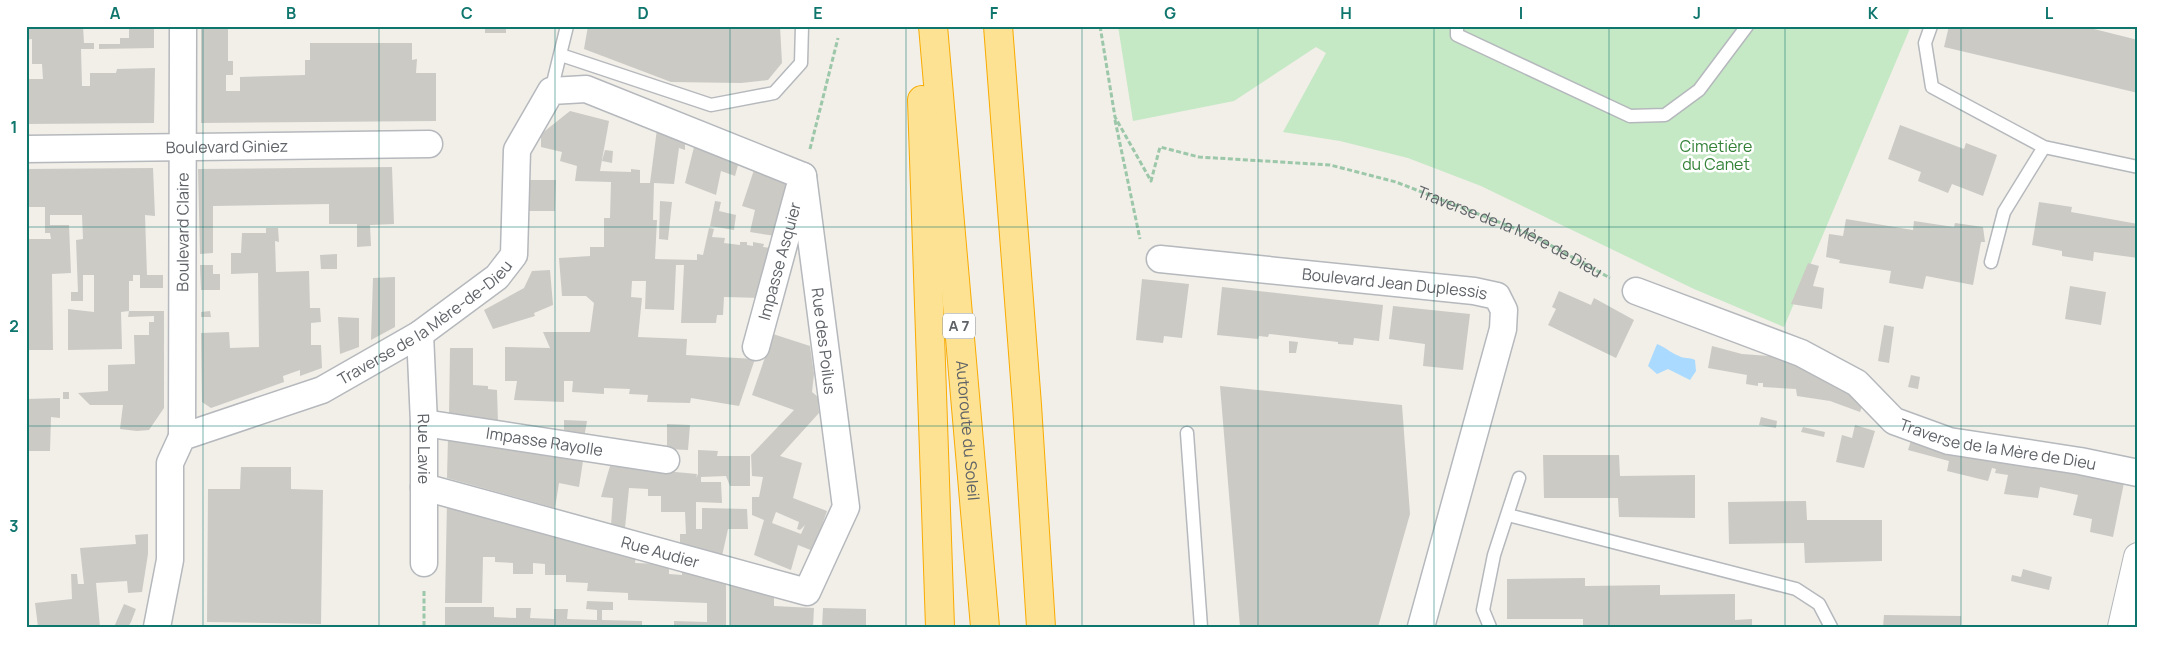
<svg xmlns="http://www.w3.org/2000/svg" width="2164" height="653" viewBox="0 0 2164 653" font-family="Manrope,sans-serif">
<rect width="100%" height="100%" fill="#f1efe8"/>
<path fill="#c5e8c5" d="M1118,26h793l-127,301 -90,-38 -213,-103 -73,-28 -68,-17 -57,-9 43,-79 -10,-6 -82,54 -101,20z"/>
<path fill="#aadaff" d="M1657,344c8,3 14,9 22,12 5,3 10,1 16,4l1,11 -6,9 -22,-11 -11,5 -9,-8z"/>
<path fill="#cccac5" fill-rule="evenodd" d="M26,26h57l1,17h10v6h-13l1,37h8v-13h26l1,-4 38,-1 -1,55 -128,1v-45h17l-1,-15h-10v-25l-6,1z
M129,26h25v22l-55,1v-5h21v-6h9z
M201,26h27v35h5v14h-7v16h14v-14l65,-2v-15h5v-17h102v17l5,-1 -1,14h20v48l-235,2z
M485,26h21v7h-21z
M588,26h192l2,37 -14,17 -27,3 -70,-1 -87,-33z
M1949,26h133l56,14v53l-194,-46z
M570,111l39,10 -9,50 31,1v-3l9,1v13h10l7,-54 28,14v7l-6,-2 -5,36 -20,-1 -1,37h4l-2,39 42,1v-6l6,1 6,-27 5,1 -2,8 13,1 -1,5 16,2v-3h7v3l6,1v-4l11,2 -1,3 16,2 -15,49 -40,-1 -1,18h-6l-1,8h-35l3,-58h-8l-2,45 -29,-1 1,-28h-14l-1,16 11,1 -4,39 49,2 -1,16 69,4 -16,47 -48,-8 -1,5 -43,-1 1,-7 -19,-1 1,-5 -26,-1v6l-32,-2 1,-11h-9v21l-50,-2 3,-19h-12v-34l45,1 -7,-16h47l4,-29 -8,-7h-24l-3,-38 31,-2v-9h14v-29h6l1,-36 -36,-1 2,-15 -17,-5 2,-9 -21,-5v-13z
M1900,125l64,24 2,-6 31,12 -14,41 -31,-12 -4,9 -30,-12 3,-9 -33,-13z
M694,147l44,18 -3,11 -14,-5 -5,24 -31,-12z
M605,150l8,1 -1,12 -10,-2z
M392,167l2,57 -24,1 1,21 -14,1v-23h-28v-20l-116,2v47l-13,1 -2,-85z
M153,168l2,48 -10,-1 2,60h16v13h-23v-13h-7v6h-4v30l-8,1 1,37 -54,1v-41l26,3v-37h-11v26h-12v-9h7l-2,-52 7,-1 -1,-24h-32v10h19l2,48 -19,1 1,76h-27v-111h25l-1,-6h-5v-26h-19v-38z
M754,170l40,14 -12,53 -32,-5 5,-22 -13,-4z
M527,180h29l-1,31h-28z
M660,201l12,1 -4,38 -9,-1z
M715,201l6,1 -2,9 17,4 -2,15 -24,-4z
M2039,202l33,5 -1,5 67,12v34l-44,-6 -1,9 -31,-5v-5l-30,-6z
M1846,219l67,11 1,-9 40,6 1,-4 28,4 2,15h-4l-8,43 -47,-9 -3,13 -34,-6 2,-12 -52,-8 1,-3 -14,-3 3,-23 14,2z
M266,228h12l1,14 -4,-1 1,31 33,-1 1,37h10l1,14 -10,1v22h10l1,23 -22,8v-6l-17,6 1,6 -73,26 -9,-6 -1,-69 28,-1 1,16 29,-1 -1,-74 -27,1v-21h10l1,-20h24z
M337,254v15h-16l-1,-14z
M1808,263l11,3 -6,20 11,2 -2,21 -31,-5z
M200,265h13v9h7v16h-19z
M550,270l3,35 -19,8 1,3 -42,13 -9,-19 40,-22 8,-17z
M395,277v50l-24,13 2,-62z
M1142,279l47,5 -7,54 -18,-2 -1,7 -27,-3z
M2070,286l36,6 -5,33 -36,-6z
M1222,287l161,18 -4,36 -25,-3 -1,7 -15,-1v-2l-69,-8 -1,3 -9,-1 -1,3 -41,-4z
M1559,291l32,14 3,-7 40,22 -18,38 -68,-33 8,-16 -4,-2z
M1393,306l77,8 -7,56 -40,-4 2,-22 -36,-5z
M129,311h35v97l-15,22 -12,1 -17,-2 3,-24h-33l-12,-12 30,-2v-26l27,-1 -1,-29h15v-13h5v-6l-26,1z
M210,311l1,6h-10v-5z
M338,317l21,1v29l-19,7z
M1884,325l10,2 -5,36 -11,-2z
M773,334l37,12 4,28 -2,18 6,5 1,16 -39,43 22,7 -9,35 34,13 -14,40 -15,-6 -7,25 -37,-15 10,-35 -12,-5v-18h7l4,-20 -11,-1 -1,-21 43,-45 -42,-15zM776,512l23,10 -2,7 3,1 5,-5 -4,9 -29,-11z
M1289,341l9,1 -2,11h-7z
M1712,346l30,8 56,4 67,40 -5,14 -30,-11 -33,-5 -1,-7 -33,-2v-4h-5v3l-12,-2 1,-9 -39,-7z
M450,348h23v37l15,1v3l9,1 1,33 -49,-8z
M1911,375l9,2 -2,12 -10,-2z
M1220,386l182,19 8,109 -32,113h-138z
M63,392h6v7h-6z
M60,398v20l-9,-1 -1,34h-24v-52z
M1761,417l16,4 -1,7 -17,-3z
M564,420l23,1 -3,17 -20,-3z
M667,424l23,1 -2,25 -21,-1z
M1855,425l20,6 -11,37 -28,-6 6,-27 10,3z
M1803,427l22,5 -1,5 -23,-5z
M448,437l135,24 -4,26 -20,-4 -4,25 -108,-30z
M1912,437l213,41 -12,59 -23,-5 2,-13 -19,-4 5,-20 -38,-8 -2,11 -34,-4 4,-19 -13,-2 1,-4 -4,-1 -4,13 -41,-10 2,-10 -41,-11z
M698,450l20,1 -1,5h33v30h-20l-4,-10 -25,1v5h20l1,21 -26,-1v27h6v-21l45,1 1,20h-20l-6,27 -42,-12v-10h6l-1,-22h-24v-16h-13v-7l-19,-1 -4,40 -14,-3 2,-27 -12,-1 9,-31 87,8 -1,4 2,-4z
M1543,455h76l1,21 75,-1v43l-76,-1 -1,-19h-74z
M241,467h50v22l32,1 -2,134 -114,-2 1,-133h32z
M1806,501l1,19h75v41l-77,2 -1,-20 -75,1 -1,-42z
M447,502l189,54 -1,7 30,1 4,2v8l13,1v-5l44,12v45h-52v-6l33,1v-19l-79,-3v-7l-41,-2 1,-8 -22,-1v-7h-21v-11l-12,-1v11h-20v-11l-18,-1v-5h-12l-1,46h-37z
M148,534v20l-6,38 -14,1 -1,-12 -31,2 4,44h-62l-3,-24 37,-4 -1,-25h6l1,10h6l-4,-36 56,-4 -1,-9z
M2023,569l29,8 -3,13 -38,-9 1,-6 9,2z
M1585,578v8l75,-1v10l75,-1v26l17,-1v8h-169v-8h-76v-40z
M730,583l44,13v10l40,2 -1,19h-83z
M587,601l26,1v8h-11v10l40,1v6h-197v-20h49v10l22,1v-10h15l-1,10 24,1v-10h14l-1,10 30,1v-10l-11,-1z
M124,604l12,5 -5,13 -3,5h-14z
M823,608l43,1v18h-44z
M1884,615l77,1v11h-78z"/>
<g fill="none" stroke-linecap="round" stroke-linejoin="round">
<g stroke="#b5b8bc" stroke-width="15">
<path id="service" d="M1457,26v9l173,81 35,-1 34,-25 48,-64
M1931,26l-6,17 7,44 112,60 94,20
M561,55l150,50 63,-12 27,-30 1,-37
M551,91l16,-65
M1991,262l13,-50 40,-65
M1187,433l14,194
M1508,515l288,74 23,15 12,23
M1490,627l-7,-17 11,-55 25,-77"/>
</g>
<g stroke="#b5b8bc" stroke-width="29">
<g id="minor">
<path id="s2" d="M26,149l403,-5"/>
<path id="s3" d="M1160,259l314,32 23,5 7,14 -1,19 -82,298"/>
<path id="s4" d="M1636,291l165,62 56,30 37,38 55,20 131,20 58,12"/>
<path id="s5" d="M420,334l4,89v140"/>
<path id="s6" d="M756,347l43,-158"/>
<path id="s7" d="M424,423l242,37"/>
<path id="s8" d="M182,437l1,-411"/>
<path id="s9" d="M424,487l383,105 39,-85 -43,-331"/>
<path id="s10" d="M157,627l13,-67v-97l12,-26 140,-47 98,-56 77,-57 17,-22 3,-105 34,-59 35,-2 217,87"/>
</g>
</g>
<g stroke="#b5b8bc" stroke-width="30">
<path id="tertiary" d="M2122,627l16,-70"/>
</g>
<g stroke="#f9ab00" stroke-width="30">
<g id="motorway">
<path id="s11" d="M933,26l52,601"/>
<path d="M998,26l29,379 14,222"/>
<path d="M922,100l18,527"/>
</g>
</g>
<g stroke="#9cc7a9" stroke-width="3" stroke-dasharray="5 2.5" stroke-linecap="butt">
<path id="s1" d="M1100,26l15,91 36,64 9,-34 39,10 131,8 66,17 136,53 78,43"/>
<path d="M1115,120l25,119"/>
<path d="M810,149l28,-111"/>
<path d="M424,591v36"/>
</g>
<use href="#service" stroke="#fff" stroke-width="12"/>
<use href="#minor" stroke="#fff" stroke-width="26"/>
<use href="#tertiary" stroke="#fff" stroke-width="28"/>
<use href="#motorway" stroke="#fde293" stroke-width="28"/>
</g>
<path fill="none" stroke="#0f766e" stroke-width="1" stroke-opacity="0.55" d="M203,26v601M379,26v601M555,26v601M730,26v601M906,26v601M1082,26v601M1258,26v601M1434,26v601M1609,26v601M1785,26v601M1961,26v601M26,227h2112M26,426h2112"/>
<g text-anchor="middle" stroke-width="5" stroke-linejoin="round" paint-order="stroke">
<rect fill="#fff" stroke="#8f9295" stroke-width="1" x="943" y="313.5" width="32" height="25" rx="4"/>
<g font-size="15" font-weight="bold" fill="#5f6368">
<text x="959" y="331">A 7</text>
</g>
<g font-size="16" fill="#5f6368" stroke="#fff">
<text dy="6" stroke="none"><textPath href="#s2" startOffset="201">Boulevard Giniez</textPath></text>
<text dy="6" stroke="none"><textPath href="#s8" startOffset="205">Boulevard Claire</textPath></text>
<text dy="6" stroke="none"><textPath href="#s1" startOffset="565">Traverse de la Mère de Dieu</textPath></text>
<text dy="6" stroke="none"><textPath href="#s6" startOffset="89">Impasse Asquier</textPath></text>
<text dy="6" stroke="none"><textPath href="#s3" startOffset="236">Boulevard Jean Duplessis</textPath></text>
<text dy="6" stroke="none"><textPath href="#s10" startOffset="465">Traverse de la Mère-de-Dieu</textPath></text>
<text transform="translate(824 341) rotate(83)" y="6">Rue des Poilus</text>
<text dy="6" stroke="none"><textPath href="#s11" startOffset="406">Autoroute du Soleil</textPath></text>
<text dy="6" stroke="none"><textPath href="#s7" startOffset="122">Impasse Rayolle</textPath></text>
<text dy="6" stroke="none"><textPath href="#s4" startOffset="400">Traverse de la Mère de Dieu</textPath></text>
<text dy="6" stroke="none"><textPath href="#s5" startOffset="115">Rue Lavie</textPath></text>
<text dy="6" stroke="none"><textPath href="#s9" startOffset="245">Rue Audier</textPath></text>
</g>
<g font-size="16" fill="#348238" stroke="#fff">
<text x="1716" y="152">Cimetière<tspan x="1716" dy="18">du Canet</tspan></text>
</g>
</g>
<rect width="2164" height="653" fill="none" stroke="#ffffff" stroke-width="55"/>
<rect x="28" y="28" width="2108" height="598" fill="none" stroke="#0f766e" stroke-width="2"/>
<g font-size="16" text-anchor="middle" font-weight="bold" fill="#0f766e">
<text x="115" y="19">A</text>
<text x="291" y="19">B</text>
<text x="467" y="19">C</text>
<text x="643" y="19">D</text>
<text x="818" y="19">E</text>
<text x="994" y="19">F</text>
<text x="1170" y="19">G</text>
<text x="1346" y="19">H</text>
<text x="1521" y="19">I</text>
<text x="1697" y="19">J</text>
<text x="1873" y="19">K</text>
<text x="2049" y="19">L</text>
<text x="14" y="133">1</text>
<text x="14" y="332">2</text>
<text x="14" y="532">3</text>
</g>
</svg>
